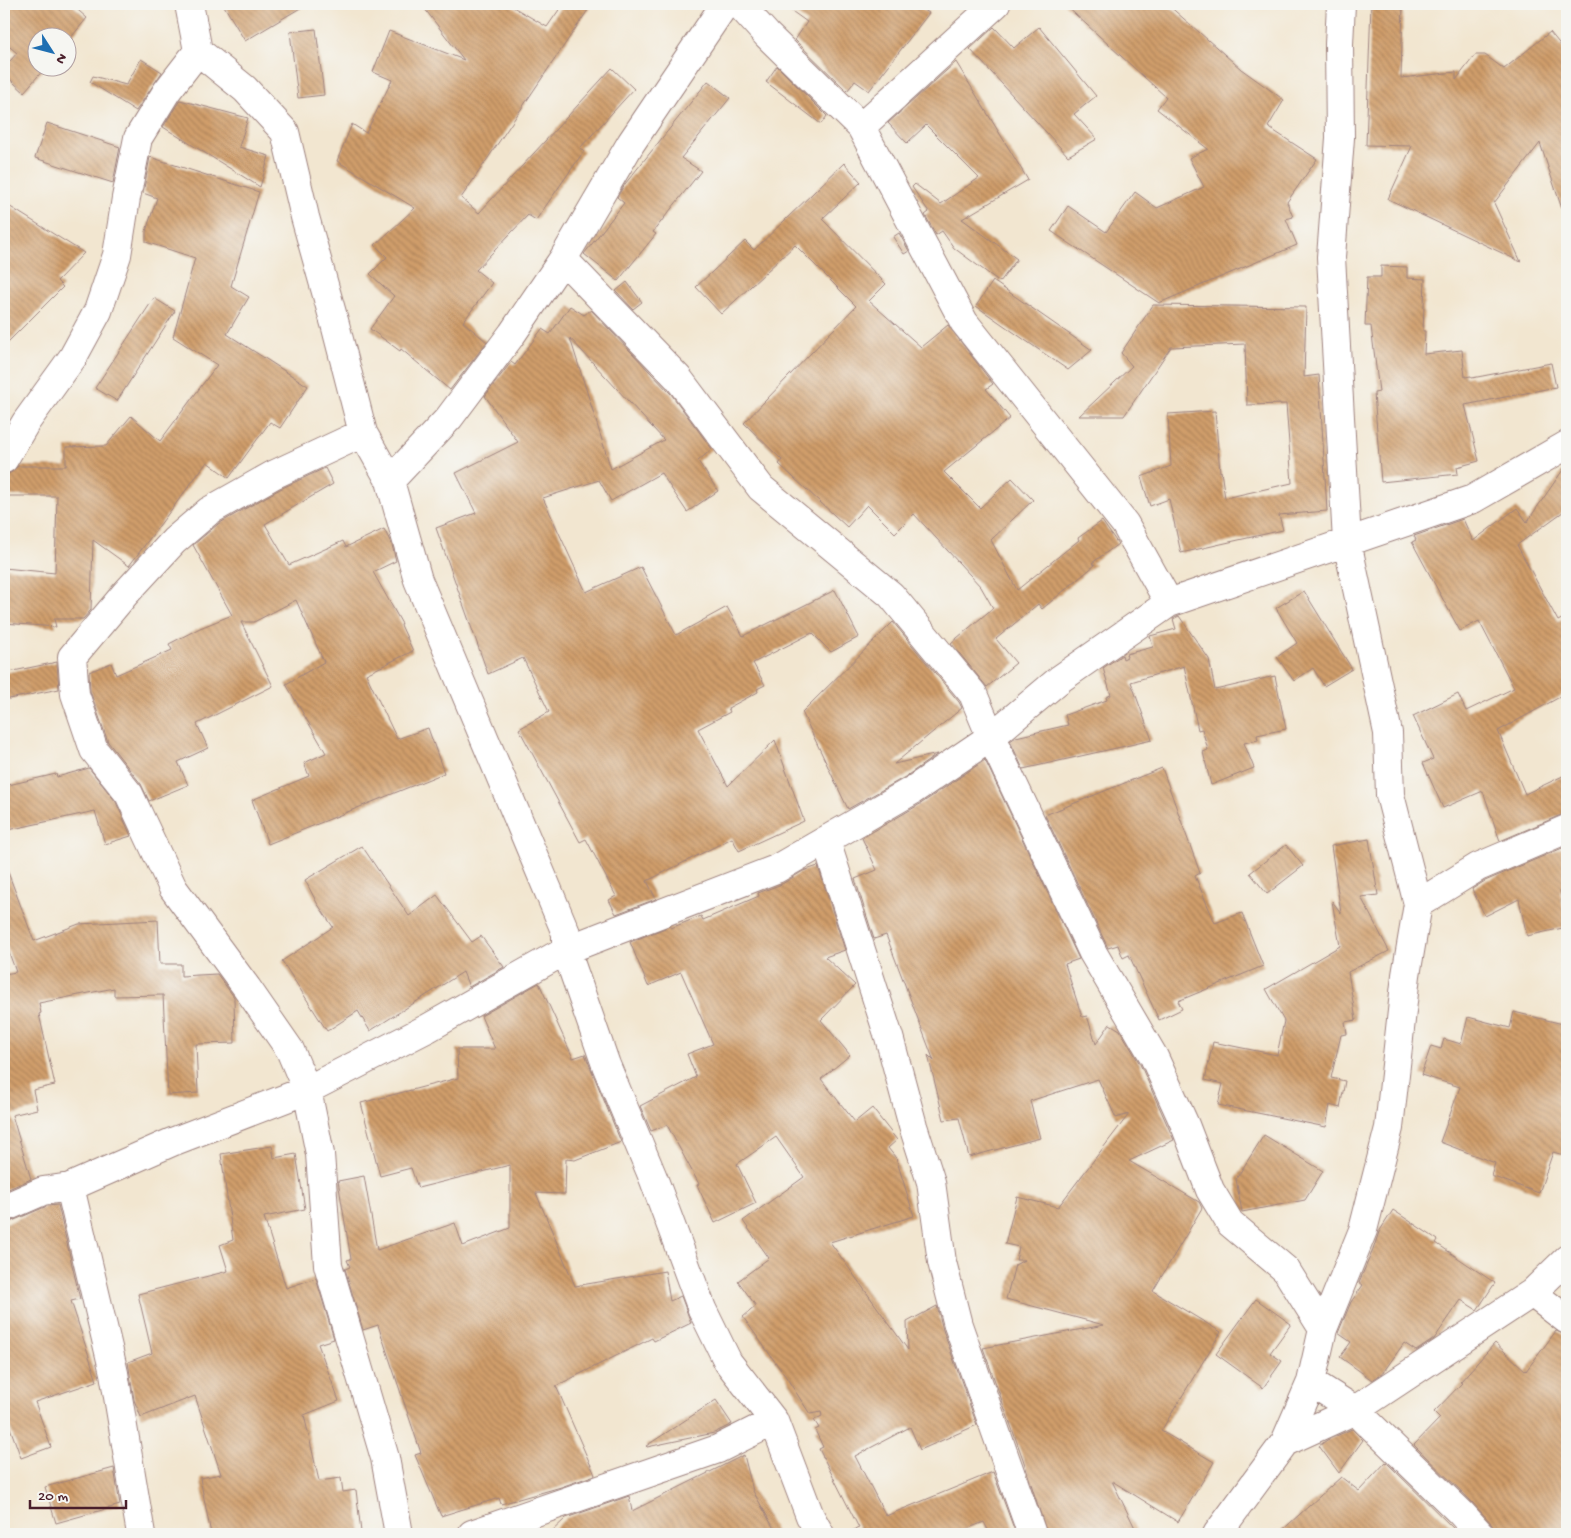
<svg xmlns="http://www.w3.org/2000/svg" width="1571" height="1538" viewBox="0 0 1571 1538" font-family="'Gochi Hand',sans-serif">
<defs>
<pattern id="building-back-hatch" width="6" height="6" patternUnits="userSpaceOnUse" patternTransform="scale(1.25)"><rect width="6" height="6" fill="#d09e6b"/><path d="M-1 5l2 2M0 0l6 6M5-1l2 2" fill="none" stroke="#ab8058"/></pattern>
</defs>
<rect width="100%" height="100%" fill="#f6f6f2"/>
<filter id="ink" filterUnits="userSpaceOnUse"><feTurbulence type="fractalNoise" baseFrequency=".02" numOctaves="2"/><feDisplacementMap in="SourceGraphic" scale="10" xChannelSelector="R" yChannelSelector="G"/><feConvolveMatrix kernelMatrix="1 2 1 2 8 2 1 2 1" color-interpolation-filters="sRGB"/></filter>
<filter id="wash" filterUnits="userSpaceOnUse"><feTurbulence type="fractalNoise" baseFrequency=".0096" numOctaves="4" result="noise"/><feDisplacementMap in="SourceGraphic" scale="20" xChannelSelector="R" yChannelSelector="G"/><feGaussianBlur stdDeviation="1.12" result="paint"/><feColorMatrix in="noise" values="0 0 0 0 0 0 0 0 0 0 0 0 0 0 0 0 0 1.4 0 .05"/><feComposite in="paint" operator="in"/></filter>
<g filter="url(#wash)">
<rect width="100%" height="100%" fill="#f2e6d0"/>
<g id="blocks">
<path fill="url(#building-back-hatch)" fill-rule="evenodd" d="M4,4h67l16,14 -19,23v-3h-30v30h7l-21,24 -20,-18v-6l13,-15 -13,-11z
M223,4h84l-62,37z
M421,4h87l39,23 16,-23h29l-131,194 18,15 133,-145 22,21 -54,59 4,3 -48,69 -8,-5 -52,55 16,13 -29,39 24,20 -37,48 -49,-41 -1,2 -30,-22 24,-33 -24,-22 17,-17 -12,-12 40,-37 -78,-47 15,-37 14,9 26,-53 -19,-8 16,-41 75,29z
M782,4h133l14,9 -60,78 -14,-10 -8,10 -52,-51 12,-18z
M1064,4h103l74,65 43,31 -16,27 49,32 -30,43 6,15 -7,2 11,26 -138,58 -108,-72 17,-25 38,26 29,-40 22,16 47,-21 -15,-29 19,-9 -51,-40 9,-12z
M1371,4h32l-2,74 55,-6v8l19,-25h10l19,14 46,-37 17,21v156h-5l-22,-66 -46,60 27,59 -133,-63 24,-53 -46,-1z
M994,27l20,21 25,-21 57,69 -22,18 23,25 -29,17 -98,-107z
M316,29l8,66 -26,3 -8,-66z
M141,59l21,13 -26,39 -46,-29 3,-6 33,9z
M956,62l72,118 -66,39 55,40 -17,23 -46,-34 -12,-17 -6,4 -11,-20 4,-3 -17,-25 3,-3 26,20 38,-26 -53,-53 -19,18 -19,-20z
M777,66l50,50 -6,8 -55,-42z
M708,81l22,17 -49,60 20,13 -48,61 3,2 -38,47 -34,-27 40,-51 -7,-6 8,-13z
M180,100l68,18 -9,29 30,9 -9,31 -97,-60z
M47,123l73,24 -7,36 -78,-25z
M150,157l109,35 -28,94 18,11 -22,37 81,52 -28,42 -10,-6 -41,56 -22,-16 -78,104 -36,-26 -2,70 -8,9h-29l2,8 -52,-4v-55l51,5 2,-77h-53v-15l4,-7 4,-2 6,-6h48v-19l40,-1 25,-30 29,25 57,-76 -44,-28 22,-79 -49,-16v-11l11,-33 -14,-5z
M844,163l17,19 -39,37 64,65 -17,17 52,46 27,-22 45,59 -7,5 24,29 -66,54 36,36 32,-30 21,22 -42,40 26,50 62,-50 -1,-2 24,-17 16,23 -26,19 3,2 -53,44 -4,-5 -42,35 20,24 -29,24 -36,-44 42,-35 -12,-21 -67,-73 -19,19 -28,-28 -20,22 -68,-63 3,-4 -38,-37 112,-117 -61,-61 -74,69 -25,-27 49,-46 9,9z
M4,203l80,50 -27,28 6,6 -59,59z
M899,233l10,18 -5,3 -11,-17z
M1381,266l26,1v11l18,1 -2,52h2l-1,23 38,-4 3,27 6,-1 1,2 79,-15 5,24 -91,18 14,56 -22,6 1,7 -77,8 -7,-89 5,-1 -8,-66h-6l2,-49h14z
M993,281l99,69 -24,20 -92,-64z
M627,282l15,20 -9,7 -17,-18z
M154,298l21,13 -58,90 -22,-13z
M1153,305l153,2 -2,70 15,-2 8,136 -48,4 4,15 -102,23 -12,-54 -19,7 -9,-29 30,-11 -3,-52 47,-3 5,61 1,-1 4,27 67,-15 -6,-79 -39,1 -2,-61 -74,3 -47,69h-45l53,-50 -11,-13z
M570,306l14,9 7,-5 80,84 41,55 -14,12 20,30 -31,21 -26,-39 -50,28 -12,-21 -56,18 43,94 55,-25 35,68 51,-28 16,29 92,-46 24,47 -28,15 -19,-19 -59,30 12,22 -8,4 1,3 -30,16 2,4 -32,17 30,57 47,-46 29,81 -65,30 -7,-13 -85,43 9,18 -40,15 -7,-14 7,-4 -30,-57 -6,3 -61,-113 30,-17 -26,-54 -35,16 -52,-146 40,-15 -20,-40 62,-31 -33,-46 26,-34 4,3 27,-36 8,5zM570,338l94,102 -53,29z
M1567,464v45l-50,36 41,76 9,-5v77l-69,38 27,63 42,-20v40l-6,1 -61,26 -17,-50 -40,17 -20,-45 10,-4 -20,-43 45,-22 8,17 48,-23 -35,-67 -19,10 -48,-89 4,-2 -2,-4 6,-2 43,-15 10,22 44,-33 10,14z
M325,468l8,16 -68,40 24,41 54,-24 3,6 38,-18 8,16 4,16 -23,11 29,52 -1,1 12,26 -47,23 31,65 31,-11 16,45 -176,71 -16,-44 57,-24 -5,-13 22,-10 -40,-69 38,-22 -28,-62 -42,22h-13l32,64 -76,38 11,24 -30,14 10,23 -39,16 -8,-17 -33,-42 -18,-51 -1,-19 22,-9 5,12 56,-25 -3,-6 31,-16 32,-13 -39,-70 25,-21 62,-35z
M1304,591l48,78 -28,17 -11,-18 -19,13 -17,-24 20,-14 -21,-35z
M1179,616l30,43 6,31 60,-14 11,53 -29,6 1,5 -14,3 10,25 -43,17 -8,-33 5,-2 -6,-21 -4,1 -14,-64 -53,16 21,58 -129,29 -13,-28 6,-4 52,-12 -3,-10 42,-15 -1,-3 5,-2 -8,-27 19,-13 1,4 4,-2 -1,-3 27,-7 -3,-11 26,-7 -3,-10z
M893,622l66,80 3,6 -68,56 44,-10 -33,23 -57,32 -46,-97z
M57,662l2,27 -55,11v-27z
M985,760l94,199 -14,5 17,53 5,-1 9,28 14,-20 10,6 20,34 34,76 -45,21 70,41 3,6 -49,83 68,41 -60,99 53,31 -36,60 -66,-41 26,53h-91l-24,-75 -40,-111 121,-23 -98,-26 9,-34 9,-5h-8l3,-13 -14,-3 12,-47 41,10 71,-93 -13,4 -18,-39 -68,22 10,37 -71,19 -10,-39 -15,2 -16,-65 6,6 -48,-126 -12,4 -19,-60 22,-9 -15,-32 60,-35z
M89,768l27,34 15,34 -26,8 -10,-33 -91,20v-45l52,-12 1,3z
M1162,768l38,105 -5,3 20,47 27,-10 21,53 -85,35 4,8 -23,11 -30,-65 -6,3 -5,-13 -10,3 -1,-2 -62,-131z
M1369,839l9,56 -17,2 28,54 -41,21 8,48 -11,2 2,12 -6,1 -10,43 14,3 -5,27 -10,-3 -4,22 -108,-22 5,-21 -18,-4 8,-38 64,13 7,-34 -18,-32 74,-43 -8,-45 9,12 -10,-67z
M1286,845l17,21 -36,28 -17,-21z
M362,846l47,70 28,-21 35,47 9,-6 23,31 -35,20 -6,-15 -93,59 -12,-20 -31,20 -45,-70 51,-34 -16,-24 -12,-23z
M1567,846v42l-7,3 7,36 -40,9 -8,-37 -34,17 -13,-27 13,-8z
M818,866l27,84 -20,7 30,28 -34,35 29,35 -29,24 34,43 17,-14 25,32 -9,8 8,10 18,58 -84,26 78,108 -1,-28 30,-16 6,24 34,95 -57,25 -10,-23 -55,29 31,60 107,-44 23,62h-26l-6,-12 -30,12h-110l15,-6 -40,-79 4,-2 -8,-17 4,-2 -5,-8 8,-4 -1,-4 -11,2 -24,-37 -43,-60 13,-11 -18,-25 31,-23 -26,-37 61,-44 -28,-40 -39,27 19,39 -41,20 -18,-38 2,-1 -32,-59 -16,6 -11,-25 56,-29 -9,-23 26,-10 -32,-72 -33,14 -18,-44 40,-16 1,2 30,-12 2,4 56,-24 -1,-3 24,-9 21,-13z
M6,867l28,74 45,-17 79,-4 2,44h21v12l36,-2 17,23 1,46 -39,1 2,49 -30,2 -5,-100 -49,1v-8l-75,15 2,10 -2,1 16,71 -22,5 4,19 -25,6 19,64 -27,12v-217l12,-2 -12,-33v-71z
M539,983l34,75 12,-4 36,88 -46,18 -9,-1 -1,35 -29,-1 39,93 90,-15 5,30 11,-5 10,27 -37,18 -2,-3 -96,48 39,89 -34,12 -60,17 -2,-6 -58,18 -26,-61 6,-2 -43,-128 -15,5 -18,-61 5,-2 -3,-7 4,-1 -13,-78 26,-5 13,74 78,-27 8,23 47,-18v-63l-92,23 -7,-20 -31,8 -19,-73 97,-25 -1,-29h38l-14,-33z
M1514,1012l53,13v131l-14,-4 -14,41 -48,-17 4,-13 -55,-21 20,-55 -39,-12 10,-29 10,3 3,-10 17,5 7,-27 42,11z
M1264,1135l59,36 -18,29 -63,12 -6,-33z
M272,1146l2,12 22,-4 9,55 -41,8 22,71 30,-10 18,61 -16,5 21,57 -35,14 15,66 22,-3 2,14 13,-2 5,42 -17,2h-133l-11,-56 21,-4 -26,-78 -54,21 -7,-17 -6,-38 24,-9 -14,-59 90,-23 -8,-26 13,-5 -12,-86z
M58,1205l22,94 -9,2 26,80 -62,21 16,45 -30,11 -17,-47v-188l6,-1 37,-16z
M1393,1210l45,30 -2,3 59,40 -18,27 -16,-10 -27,39 -18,12 -12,-8 -22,31 -10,6 -32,-23 11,-15 -13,-9 13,-31 12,-17 -4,-3 14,-32 6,-18z
M1256,1299l35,25 -21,29 12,8 -19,27 -47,-34z
M1556,1331l11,4v191l-9,8h-63l-3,-10 -19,-21 -59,-58 26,-27 -6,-6 28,-29 -2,-1 35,-39 31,28z
M716,1400l16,24 -18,9 -67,14 -1,-1z
M1352,1429l11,11 -24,33 -20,-27 8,-6z
M744,1455l9,36 24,43h-228l17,-16 63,-22 3,15z
M1386,1462l73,72h-181l63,-57 18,14z
M114,1468l6,37 -64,18 -11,-36z"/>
</g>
</g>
<g filter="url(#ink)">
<use href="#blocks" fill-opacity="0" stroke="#9e827e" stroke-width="1"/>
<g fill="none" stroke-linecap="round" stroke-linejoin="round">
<g stroke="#9e827e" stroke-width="30">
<path id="street" d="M189,4l9,47 47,38 40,43 20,85 30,107 28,109 27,48 28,99 148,353v17l40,115 48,115 48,129 26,53 46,59 36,95 10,18
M739,4l28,31 94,92 103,195 161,202 44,79
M861,127l135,-123
M563,259l115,119 83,110 130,107 82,99 18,43 102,216 61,104 31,68 25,65 20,33 56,47 37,59
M363,433l-90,42 -64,36 -35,30 -49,53 -53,63 3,37 19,56 35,44 44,94 74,100 43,62 17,40 13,64 8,111 57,193 14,76
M4,459l22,-37 47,-65 25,-46 19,-56 9,-57 12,-60 29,-47 31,-40
M390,481l59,-63 63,-84 51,-75 68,-116 94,-139
M826,841l63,196 24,89 18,56 11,80 16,63 74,209
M1418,904l60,-37 89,-38
M70,1187l44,186 27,161
M4,1208l39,-17 27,-4 102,-45 135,-52 121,-62 138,-78 210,-81 137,-79 78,-53 69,-58 109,-76 304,-104 94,-54
M1532,1293l35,27
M1311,1382l44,28 177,-117 35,-34
M1285,1442l70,-32 106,103 19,21
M472,1534l246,-85 56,-28
M1217,1534l68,-92 26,-60 12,-53 40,-99 26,-102 17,-153 12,-71 -28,-109 -2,-62 -41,-191 -16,-285 9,-119 -1,-94 2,-40"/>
</g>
<use href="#street" stroke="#fff" stroke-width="28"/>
</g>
</g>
<rect width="1571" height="1538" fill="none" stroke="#f6f6f2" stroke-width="20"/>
<g transform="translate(52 52) rotate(126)"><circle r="24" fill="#f6f6f2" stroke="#b1a0a2"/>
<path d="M0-4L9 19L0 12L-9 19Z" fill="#1f6fb2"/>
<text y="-8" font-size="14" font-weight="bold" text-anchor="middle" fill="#4a1f2b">N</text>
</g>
<path d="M30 1500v8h96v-8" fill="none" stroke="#4a1f2b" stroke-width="2.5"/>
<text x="38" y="1500" font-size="15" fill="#4a1f2b" stroke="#f6f6f2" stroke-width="4" paint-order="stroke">20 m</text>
</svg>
